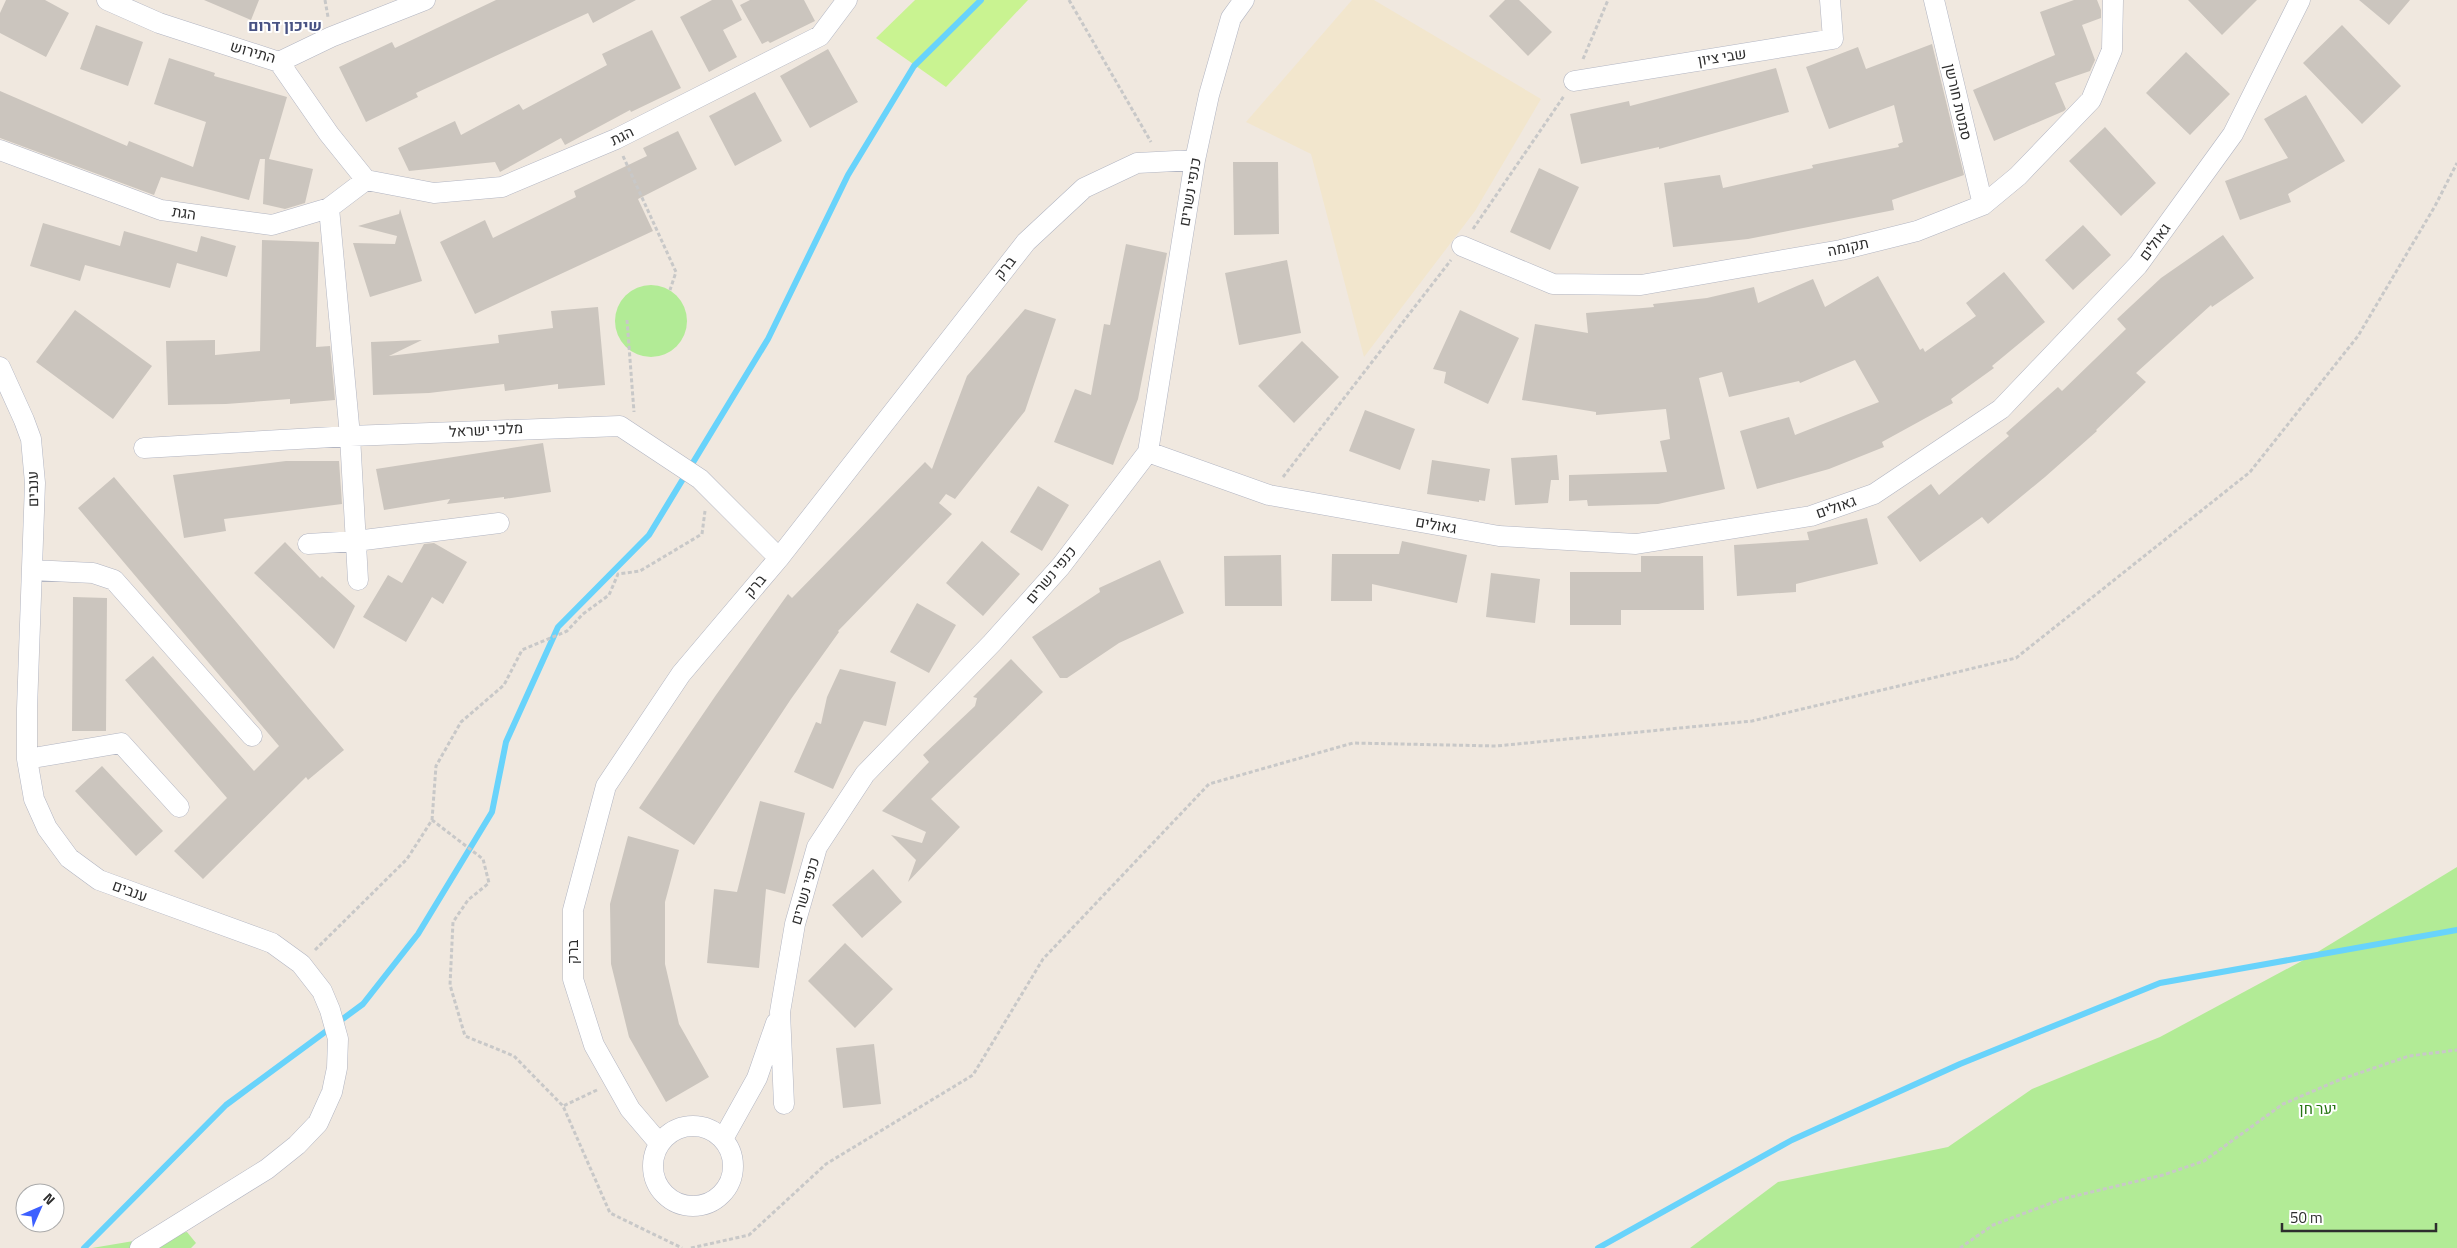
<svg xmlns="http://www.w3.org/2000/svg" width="2457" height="1248" viewBox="0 0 2457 1248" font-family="'Titillium Web',Heebo,sans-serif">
<rect width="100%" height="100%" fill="#f0e8df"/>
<path fill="#f2e6cd" d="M1352,0h22l167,99 -66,112 -111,146 -53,-203 -65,-32z"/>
<path fill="#b2eb96" d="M615 321a36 36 0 1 1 72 0a36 36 0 1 1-72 0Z
M2457,867v381h-767l88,-66 170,-35 84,-58 128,-52 151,-81z
M187,1232l9,11 -5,5h-99z"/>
<path fill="#c9f391" d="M915,0h113l-82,87 -70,-49z"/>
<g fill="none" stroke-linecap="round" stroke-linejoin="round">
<path stroke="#68d3fb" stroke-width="6" d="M84,1248l142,-143 137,-101 55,-70 74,-122 14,-70 52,-115 91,-92 119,-196 80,-164 66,-109 67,-66
M1598,1248l194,-108 168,-76 200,-81 297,-53"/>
</g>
<path fill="#cbc5be" d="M6,0h39l24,13 -23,44 -46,-24v-20z
M204,0h55l-8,20z
M496,0h140l-43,23 -5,-10 -172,80 2,4 -52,25 -27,-55 53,-25 3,6z
M712,0h20l10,20 -19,10 14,27 -28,15 -29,-55z
M750,0h54l11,21 -45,22 -2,-2 -6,3 -22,-39z
M1505,0h14l33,32 -24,24 -39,-40z
M2074,0h23l4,10v8l-19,7 13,35 -5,11 -35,12 11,26 -2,2 -70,30 -21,-51 82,-35 -15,-43z
M2188,0h69l-35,35z
M2359,0h51l-21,25z
M96,25l47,17 -15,44 -48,-17z
M2342,25l59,61 -39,38 -59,-61z
M652,30l29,58 -50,24 -1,-2 -65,35 -4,-7 -61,34 -5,-10 -86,9 -11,-23 57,-27 6,14 58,-31 4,6 84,-45 -5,-11z
M1932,44l32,131 -72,25 2,10 -146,29 -75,8 -9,-64 56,-8 3,13 90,-20 -1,-3 87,-18 -1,-3 5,-2 -9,-37 -65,24 -23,-62 52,-20 8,22z
M828,49l30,53 -48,26 -30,-52z
M2186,52l44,42 -40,41 -44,-42z
M169,58l46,15 -1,3 73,21 -18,62 44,10 -8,34 -20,6 -22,-5 2,-45h-5l-11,41 -88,-23 -7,18 -154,-57v-47l127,55 2,-5 64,26 13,-45 -52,-18z
M1776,68l13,44 -130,37v-2l-78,17 -11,-50 59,-13 1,5z
M755,92l27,49 -47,25 -26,-50z
M2306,95l39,66 -57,33 3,8 -51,18 -15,-39 63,-23 -24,-39z
M2105,127l51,56 -35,33 -52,-55z
M678,131l19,38 -59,30 15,32 -178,83 -35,-72 45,-22 8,18 83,-41 -2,-6 73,-35 -4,-8z
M1233,162h45l1,72 -45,1z
M1539,168l40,19 -29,63 -40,-18z
M400,209l22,72 -52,16 -17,-54 42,1 2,-8 -39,-10 41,-12z
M43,223l77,23 4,-15 73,21 4,-16 35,10 -9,31 -50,-14 -7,25 -85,-23 -5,16 -50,-15z
M2083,225l28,30 -38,35 -28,-30z
M2223,235l31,43 -42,29 -1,-2 -75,68 10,9 -50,48 1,1 -52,46 -57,47 -6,-7 -62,45 -33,-45 44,-33 8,11 70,-59 -3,-3 52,-46 4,4 64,-62 -9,-10 44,-41z
M262,240l57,2 -3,105 14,-1 5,54 -45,4v-5l-64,5 -58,1 -2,-64 49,-1v15l45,-4z
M1126,244l41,9 -29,146 -25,66 -59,-23 21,-53 16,6 13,-71 6,1z
M1287,260l14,73 -62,12 -14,-72z
M2004,272l41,50 -53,44 2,2 -43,31 2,4 -71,39 2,5 -55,22 -72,20 -17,-58 49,-14 6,18 84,-33 -24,-42 -55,23 -1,-2 -70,16 -7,-25 -23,6 26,111 -67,15 -70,2 -1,-6 -18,1v-26l98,-3 -7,-31 10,-2 -4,-30 -70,6v-3l-74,-12 13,-76 53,9 -2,-20 68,-6 -1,-3 54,-6 47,-11 4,16 55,-24 12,28 53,-31 42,74 3,-2 2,4 51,-36 -10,-13z
M598,307l7,78 -47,4v-5l-53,7 -1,-7 -75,9 -56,2 -2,-53 51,-2 -33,16 110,-13 -1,-8 55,-7 -2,-17z
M1025,309l31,10 -31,92 -70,88 -9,-5 -7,9 13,11 -114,117 1,1 -48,67 -97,146 -55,-37 77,-113 72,-101 4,4 133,-136 7,7 35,-93z
M75,310l77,56 -39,53 -77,-57z
M1460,310l59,28 -31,66 -44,-21 2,-11 -13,-3z
M1302,341l37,36 -45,46 -36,-37z
M1365,410l50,19 -15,41 -51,-19z
M543,443l8,49 -47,7v-2l-57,7 3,-5 -66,11 -8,-41z
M1557,455l2,25h-8l-3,23 -33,2 -4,-47z
M1432,460l58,9 -5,32 -6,-1v2l-52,-8z
M286,461h53l3,43 -118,15 2,12 -42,7 -11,-63z
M114,477l230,273 -36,30 -2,-3 -103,102 -29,-28 53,-53 -102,-118 28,-24 101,115 25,-25 -201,-238z
M1038,486l31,19 -27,46 -32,-19z
M1867,518l11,46 -82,20v8l-59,4 -3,-51 75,-5 -2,-8z
M982,541l38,33 -37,42 -37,-33z
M1402,541l65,14 -10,48 -85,-19v17h-41l1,-47h67z
M285,542l35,36 2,-2 33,30 -21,43 -80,-76z
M434,543l33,19 -24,42 -11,-7 -26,45 -43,-25 25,-42 14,8 22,-39z
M1281,555l1,51h-57l-1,-50z
M1641,556h62l1,54h-83v15h-51v-53h71z
M1160,560l24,53 -65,30 -52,35h-7l-28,-41 68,-45 -1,-4z
M1491,573l49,6 -5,44 -49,-6z
M73,597l34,1 -1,133h-34z
M917,603l39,22 -27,48 -39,-21z
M1011,659l32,33 -112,107 29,28 -52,55 8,-22 -25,-25 31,8 4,-11 -44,-21 47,-49 -6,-7 52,-49 2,-8 -4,-1z
M840,669l56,13 -10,44 -22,-5 -31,68 -39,-17 22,-50 5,2 6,-27z
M102,766l61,65 -27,25 -61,-65z
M760,801l45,12 -20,81 -19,-5 -7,79 -52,-5 7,-74 23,3z
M628,836l51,14 -14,52v62l14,60 30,53 -43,25 -37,-65 -18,-73 -1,-60z
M873,869l29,33 -40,36 -30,-33z
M845,943l48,46 -38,39 -47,-47z
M874,1044l7,60 -38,4 -7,-60z"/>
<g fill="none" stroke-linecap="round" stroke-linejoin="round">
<g stroke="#b2b5c2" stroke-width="21">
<path id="minor" d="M107,0l52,23 120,39 52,-25 94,-37
M1934,0l49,205
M279,62l50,72 37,46 68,13 68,-6 114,-48 204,-103 27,-36
M1574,81l259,-42 -3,-39
M0,150l161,60 111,15 57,-17 37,-28
M329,208l21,228 8,144
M1462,246l91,38 88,1 200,-35 76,-19 66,-26 35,-29 73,-76 21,-50 1,-50
M0,367l24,53 7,19 4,44 -8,226v50l7,40 13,29 22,30 30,22 173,63 29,21 21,27 8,19 8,29 -1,29 -5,24 -14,31 -21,22 -30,24 -127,79
M144,448l206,-12 270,-10 80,53 79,79
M1148,452l121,43 230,41 137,8 175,-28 63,-22 127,-85 137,-144 95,-131 67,-134
M308,544l48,-3 143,-18
M32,570l61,3 21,7 138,156
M27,759l94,-16 58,64
M784,1104l-4,-92 15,-88 22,-77 48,-73 127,-131 69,-77 87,-114 47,-292 14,-65 22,-77 13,-18
M653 1166a40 40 0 1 1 80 0a40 40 0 1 1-80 0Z
M723,1139l34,-61 19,-55
M659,1143l-29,-34 -36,-64 -21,-66v-69l33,-124 75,-112 98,-116 247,-316 58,-54 53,-25 58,-3"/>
</g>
<path stroke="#c8c8c8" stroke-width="3" stroke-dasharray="4 2.5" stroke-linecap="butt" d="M325,0l3,17
M1069,0l82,142
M1583,59l25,-59
M623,156l53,116 -6,18
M1473,229l91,-133
M627,320l7,92
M1283,477l168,-217
M432,820l4,-54 25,-44 43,-37 18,-35 45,-19 16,-17 26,-19 9,-21 22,-3 62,-37 3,-23
M315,950l92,-91 25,-39 51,39 6,24 -21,17 -15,22 -3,63 15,51 49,20 49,50
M597,1090l-34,16 47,107 72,35
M691,1248l58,-13 77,-71 147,-89 70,-116 166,-175 144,-41 143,3 256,-25 264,-63 234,-186 108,-136 77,-130 22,-43
M1960,1248l33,-23 69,-26 101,-24 41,-14 79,-57 56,-24 70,-24 48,-6"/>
<use href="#minor" stroke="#fff" stroke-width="20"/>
</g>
<g text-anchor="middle" stroke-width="4" stroke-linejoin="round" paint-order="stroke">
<g font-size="15" fill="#2d2d2d" stroke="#fff">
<text transform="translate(253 52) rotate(16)" y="5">התירוש</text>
<text transform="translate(1722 57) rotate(-9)" y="5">שבי ציון</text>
<text transform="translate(1958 102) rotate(77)" y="5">סמטת חורשן</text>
<text transform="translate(622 136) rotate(-26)" y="5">הגת</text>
<text transform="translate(1190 192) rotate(-80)" y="5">כנפי נשרים</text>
<text transform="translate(184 213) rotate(8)" y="5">הגת</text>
<text transform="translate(2155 242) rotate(-54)" y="5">גאולים</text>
<text transform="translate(1848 247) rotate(-12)" y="5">תקומה</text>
<text transform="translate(1005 268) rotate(-52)" y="5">ברק</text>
<text transform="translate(486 430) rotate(-3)" y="5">מלכי ישראל</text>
<text transform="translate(33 489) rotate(-91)" y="5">ענבים</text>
<text transform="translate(1836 507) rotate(-19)" y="5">גאולים</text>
<text transform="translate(1436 525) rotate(10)" y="5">גאולים</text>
<text transform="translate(1051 575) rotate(-50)" y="5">כנפי נשרים</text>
<text transform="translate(755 586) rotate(-50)" y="5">ברק</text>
<text transform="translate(130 891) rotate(20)" y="5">ענבים</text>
<text transform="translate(805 891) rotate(-74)" y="5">כנפי נשרים</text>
<text transform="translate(573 952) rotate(-90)" y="5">ברק</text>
</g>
<g font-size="15" fill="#277413" stroke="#fff">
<text x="2318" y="1114">יער חן</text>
</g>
<g font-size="16" font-weight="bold" fill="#485283" stroke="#fff">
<text x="285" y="31">שיכון דרום</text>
</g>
</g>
<g transform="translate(40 1208) rotate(45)"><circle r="24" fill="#ffffff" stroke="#ababab"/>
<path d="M0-4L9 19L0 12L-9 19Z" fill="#3c5fff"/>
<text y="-8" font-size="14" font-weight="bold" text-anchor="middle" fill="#2d2d2d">N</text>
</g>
<path d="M2282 1223v8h154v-8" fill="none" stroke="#2d2d2d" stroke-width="2.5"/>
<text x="2290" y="1223" font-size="15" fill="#2d2d2d" stroke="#ffffff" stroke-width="4" paint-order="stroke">50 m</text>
</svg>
